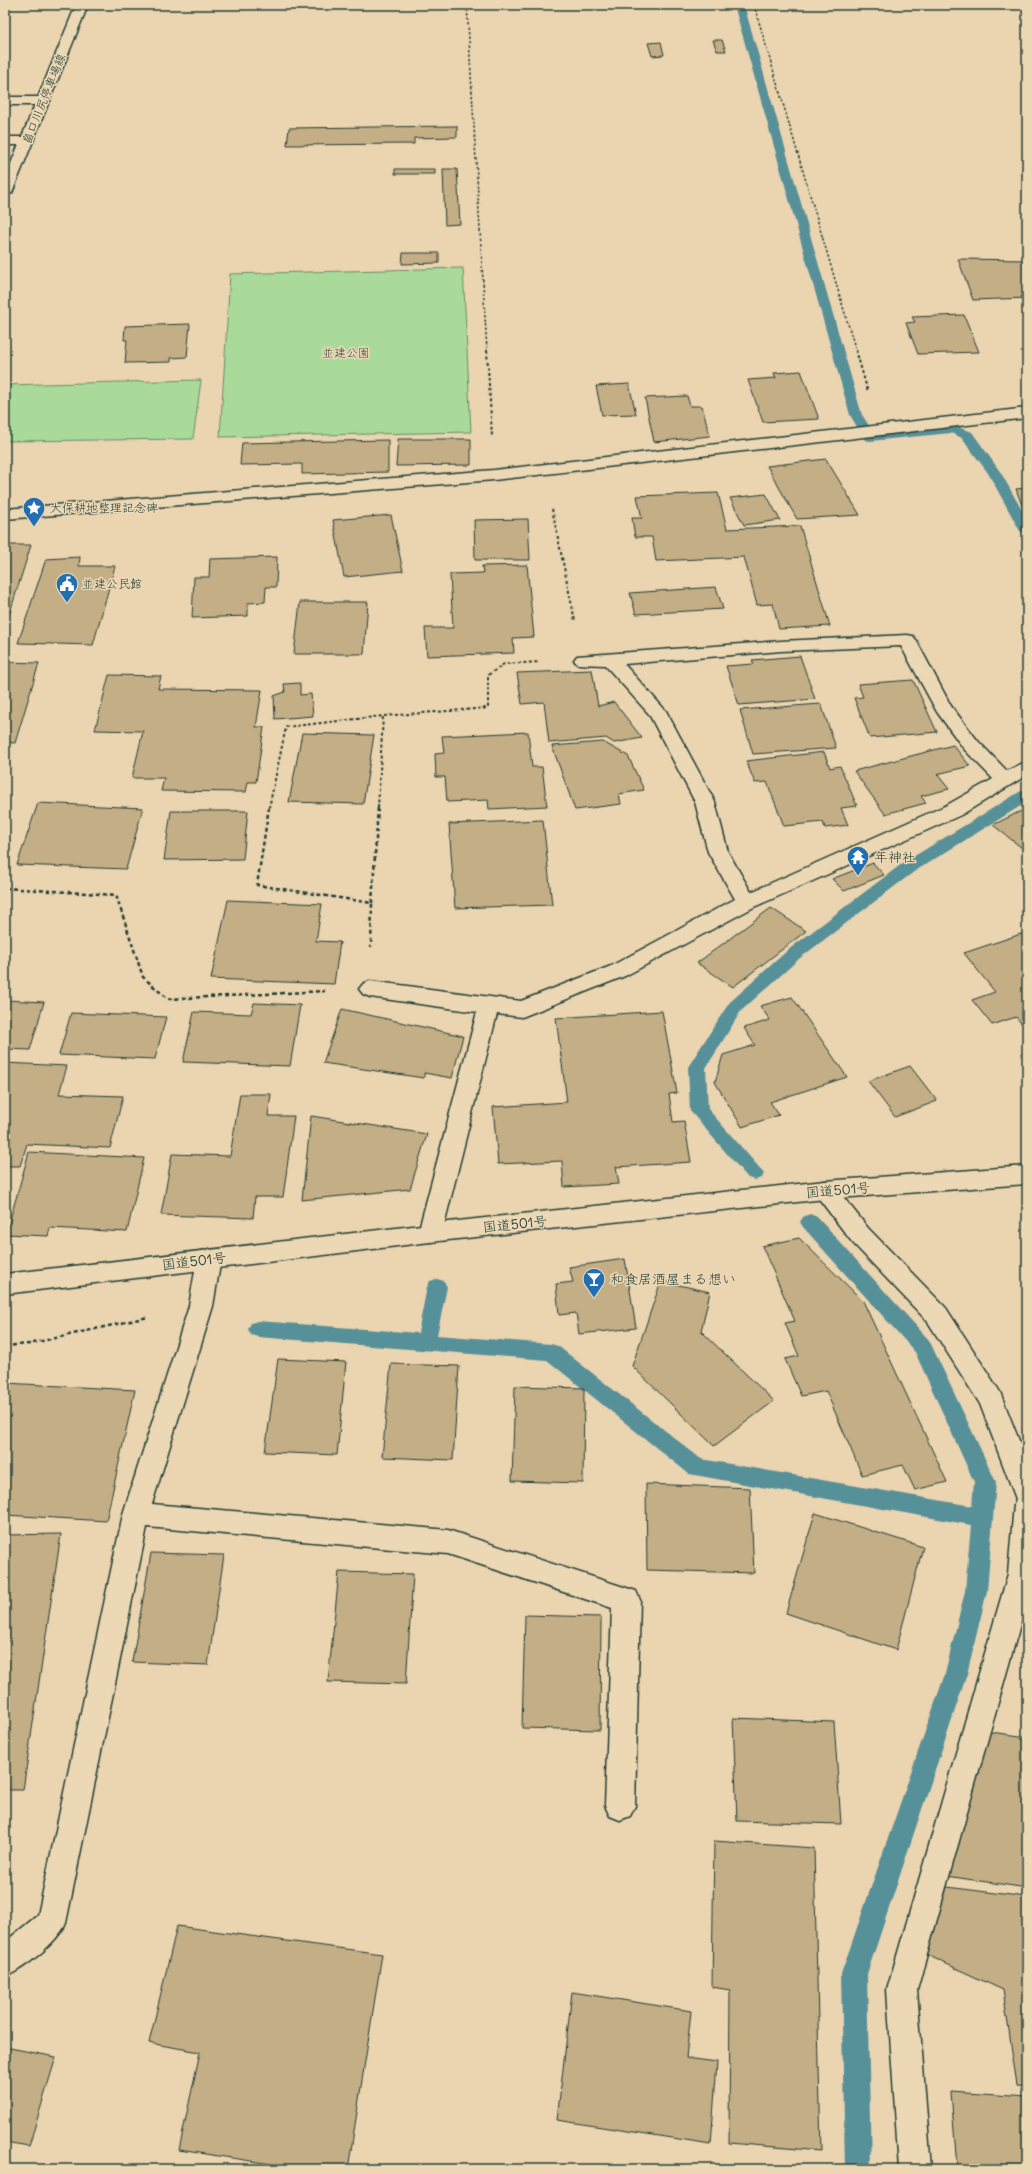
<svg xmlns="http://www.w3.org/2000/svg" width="1032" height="2174" viewBox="0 0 1032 2174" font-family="Delius,'Klee One',sans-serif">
<rect width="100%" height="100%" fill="#ebd4b0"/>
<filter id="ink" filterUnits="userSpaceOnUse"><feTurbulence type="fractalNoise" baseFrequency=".025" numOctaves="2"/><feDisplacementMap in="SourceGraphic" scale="8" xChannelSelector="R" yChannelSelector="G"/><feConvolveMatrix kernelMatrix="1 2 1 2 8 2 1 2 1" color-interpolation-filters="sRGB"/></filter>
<g filter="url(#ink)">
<path fill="#aada9a" stroke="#648c67" d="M463,268l8,164 -251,5 10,-163z
M201,380l-8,59 -188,2v-56z"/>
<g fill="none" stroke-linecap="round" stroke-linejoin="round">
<path fill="#579099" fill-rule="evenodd" d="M734,5h10l118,410 12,18 79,-8 19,7 29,41 26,46v16l-7,-4 -32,-58 -26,-35 -11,-5 -81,8 -5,-1 -15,-25z
M1027,790v12l-112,69 -115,87 -59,53 -35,57 2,41 56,64 -2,5 -7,2 -7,-2 -58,-67 -2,-44 41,-64 59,-53 115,-87 118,-72z
M810,1214l7,3 112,123 67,142 -9,109 -20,83 -100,300 4,195h-26l-4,-195 104,-300 20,-83 6,-66 -282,-51 -142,-114 -289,-23 -7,-2 -3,-6 3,-6 7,-2 160,12 9,-46 3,-6 7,-2 7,2 3,6 -10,48 114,9 7,2 143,113 271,47 2,-24 -59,-130 -112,-125 -3,-5 3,-5z"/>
</g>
<path fill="#c4ae86" stroke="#1f3d34" d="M713,40h9l4,11h-9z
M661,42l3,13 -12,1 -4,-13z
M457,126v11l-43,1v6l-127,1 2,-17z
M395,169h40v5h-40z
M443,169h14l3,55 -15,1z
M403,253h36v10l-37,1z
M958,259l69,1v38l-54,2z
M964,315l15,37 -61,2 -12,-31 9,-1 -3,-5z
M190,324l-3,33 -16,1v4l-46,1 2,-23h-3l1,-14z
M801,371l18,48 -56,3 -15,-42 28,-2 -2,-5z
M629,384l7,30 -34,1 -6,-29z
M687,396l3,10h12l8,30 -56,6 -9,-44z
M398,439h73v26l-75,1z
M388,440v32l-86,2v-10l-62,1 2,-22z
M826,459l34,56 -63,4 -30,-53z
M1027,488v31l-11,-30z
M718,493l9,36 73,-3 30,100 -51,3 -6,-25 -16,1 -13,-48 -88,4 -4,-24h-17l-3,-19h10l-5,-22z
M766,494l14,26 -36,5 -14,-27z
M391,515l12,56 -59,6 -11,-57z
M528,519l2,41h-55l-1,-40z
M5,545h26l-26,83z
M80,557l-1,9h36l-22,79 -75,-2 28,-84z
M277,557l-1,30h-10l-1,15 -17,1v13l-56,2 2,-41h15l1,-18z
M527,565l7,72 -21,1 1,15 -87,3 -2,-28h28l-3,-54 33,-1 -1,-7z
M716,587l7,22 -87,5 -6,-21z
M300,602h68l-4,52h-70z
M800,656l15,43 -76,6 -13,-39 28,-2 -2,-4z
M5,662l34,1 -24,80 -10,-1z
M592,670l6,36 16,-4 28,36 -28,5 -8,-5 -57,5 -5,-41 -22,2 -5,-31z
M109,675l52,1 -3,13 104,1 -6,37h8l-8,55h-8l-2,10 -85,-1 3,-13h-32l11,-47 -48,-1z
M913,680l24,52 -67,6 -16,-40 9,-1 -5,-13z
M300,683v12l11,-1 2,22 -38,3 -1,-23 11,-4 -1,-8z
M821,704l15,44 -83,6 -13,-44z
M528,732l4,35h10l5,39 -58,3 -1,-9 -41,2 -2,-25h-9l-1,-23 9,-1 -2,-17z
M302,733l72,2 -11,69 -74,-2z
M603,742l25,14 16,34 -25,4 2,10 -46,6 -23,-64z
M953,745l17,21 -33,8 12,15 -28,7 5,7 -41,11 -31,-43z
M824,752l6,16 10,-2 17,40 -16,2 7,17 -23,3 -2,-6 -39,4 -17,-44 -12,1 -9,-22z
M38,803l105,5 -17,61 -109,-4z
M1027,808v44l-34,-27z
M171,811h77l-5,48 -79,1z
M543,820l9,85 -97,3 -6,-84z
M873,863l11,12 -40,16 -12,-12z
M228,900l94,4 -6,37 24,1 -6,42 -123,-5z
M771,908l35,23 -73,56 -36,-24z
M1027,932v98l-11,-13 -24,8 -20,-25 23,-8 -31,-39z
M792,997l55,80 -77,25 9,13 -37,12 -27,-45 8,-27 32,-10 -11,-17 26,-8 -10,-14z
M5,1000l39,2 -14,48 -25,-1z
M254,1003l46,2 -10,61 -107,-4 11,-50 57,2z
M342,1009l121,27 -11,42 -28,-5v5l-101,-15z
M662,1011l15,82 -8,1 4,28 11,-1 7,41 -75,5 3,17 -55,3 -2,-26 -64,3 -5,-57 74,-5 -11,-84z
M71,1013l95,4 -11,42 -96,-4z
M5,1063l62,3 -8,28 64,2 -13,52 -83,-4 -7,22h-15z
M910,1066l27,35 -42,16 -27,-36z
M240,1094h31l-3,22h26l-11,81h-28l-2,21 -92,-3 11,-61 58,2z
M311,1116l116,18 -17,55 -108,11z
M29,1152l115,6 -17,74 -77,-4 -2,8 -42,-2z
M799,1238l64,63 84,181 -32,8 -12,-25 -41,10 -36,-84 -25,5 -16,-37 14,-3 -14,-33 10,-2 -33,-75z
M625,1259l11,69 -57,6 -3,-21 -17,2 -3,-31 17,-2 -4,-15z
M661,1281l49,11 -9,39 73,70 -60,45 -82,-80z
M278,1359l68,3 -9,93 -72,-3z
M391,1364l68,2 -6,94 -71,-3z
M5,1383l130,7 -29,131 -101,-6z
M515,1386l69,2 -1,95 -71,-2z
M646,1484l104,4 4,85 -107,-3z
M815,1513l108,34 -27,103 -110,-37z
M61,1534l-38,256h-18v-255z
M151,1553l73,2 -16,110 -76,-3z
M339,1572l74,2 -7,110 -78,-2z
M525,1615l76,2 -1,113 -78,-2z
M733,1718l101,4 7,102 -104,-3z
M984,1731l43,6v151l-87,-13z
M714,1841l100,7 7,303 -92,-8 1,-153 -18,-3z
M947,1887l80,10v190l-10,-1 -14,-96 -78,-36z
M177,1926l205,28 -34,215h-44l-125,-19 21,-98 -51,-9z
M572,1992l119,19 -5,47 31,4 -6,82 -154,-24z
M5,2047l51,10 -27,89 -24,-4z
M951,2092l76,5v72l-70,-1z"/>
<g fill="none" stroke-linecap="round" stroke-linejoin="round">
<g stroke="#1f3d34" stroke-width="3">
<path id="minor" d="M5,97h39l6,4 -6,4h-39z
M5,137h22l6,4 -6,4h-22z
M1027,408v10l-533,62 -489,39v-10l489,-39z
M907,635l6,1 3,4 35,66 27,35 29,30 20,-10v14l-66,40 -207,92 -129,69 -103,41 -25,-3 -55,219 -4,7 -8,2 -8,-2 -4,-7 59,-221 -107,-15 -7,-3 -4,-5 4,-5 7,-3 151,20 90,-35 124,-67 -27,-47 -13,-50 -46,-88 -44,-49 -28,-1 -3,-4 3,-4 204,-15zM901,646l36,66 27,37 29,30 -46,26 -196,87 -23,-40 -13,-50 -49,-91 -42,-47 157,-13z
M825,1181l8,3 35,44 78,80 54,84 27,69v139l-110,390 14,179h-32l-12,-179 121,-416 6,-70 2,-5 -36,-95 -52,-82 -76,-80 -35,-46 -4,-6 4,-6z
M209,1249l8,3 4,7 -8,47 -61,198 296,26 188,61 4,9 -5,206 -5,10 -10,4 -10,-4 -5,-10 7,-198 -164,-54 -301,-27 -81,396c-8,19 -42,46 -61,54v-35l33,-27 85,-401 66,-208 8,-47 4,-7z"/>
</g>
<g stroke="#1f3d34" stroke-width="3">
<path id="major" d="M76,5h12l-76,188 -7,4v-19z"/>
</g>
<g stroke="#1f3d34" stroke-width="3">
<path id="highway" d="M1027,1166v18l-202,15 -395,43 -425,52v-20l425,-50 395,-43z"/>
</g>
<path stroke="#1f3d34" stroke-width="1.5" stroke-dasharray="2.5 2" stroke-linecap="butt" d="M467,5l20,346
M754,5l102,346
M1021,5l6,11"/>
<path stroke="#1f3d34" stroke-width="2" stroke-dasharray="3 2.5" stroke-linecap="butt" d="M487,350l5,86
M856,350l12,42
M552,509l23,112
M269,808l17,-81 97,-11 105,-8v-33l16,-11 36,-2
M378,808l5,-92"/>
<path stroke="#1f3d34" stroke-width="2.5" stroke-dasharray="4 3" stroke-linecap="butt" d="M269,807l-12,78 115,18 -1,44
M5,888l111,7 27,82 25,22 157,-8
M372,903l6,-96
M5,1346l24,-2 119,-27"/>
<use href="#minor" fill="#edd8b6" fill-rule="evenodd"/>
<use href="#major" fill="#edd8b6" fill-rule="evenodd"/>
<use href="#highway" fill="#edd8b6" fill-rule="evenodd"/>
</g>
</g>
<defs>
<g id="sight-pin" transform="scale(1.15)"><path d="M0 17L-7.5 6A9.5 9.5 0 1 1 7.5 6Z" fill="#1f6fb2" stroke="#edd8b6"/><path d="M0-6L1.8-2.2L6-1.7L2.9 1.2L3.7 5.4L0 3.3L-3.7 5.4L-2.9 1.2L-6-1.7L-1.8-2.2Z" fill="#fff"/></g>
<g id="civic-pin" transform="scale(1.15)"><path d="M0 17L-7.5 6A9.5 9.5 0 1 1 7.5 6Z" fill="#1f6fb2" stroke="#edd8b6"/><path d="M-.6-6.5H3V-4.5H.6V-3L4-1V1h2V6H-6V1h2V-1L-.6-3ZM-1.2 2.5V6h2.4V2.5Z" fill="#fff"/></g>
<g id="temple-pin" transform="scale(1.15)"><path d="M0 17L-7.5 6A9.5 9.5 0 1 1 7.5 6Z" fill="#1f6fb2" stroke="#edd8b6"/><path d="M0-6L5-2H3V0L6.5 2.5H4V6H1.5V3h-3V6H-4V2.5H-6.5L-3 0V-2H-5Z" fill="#fff"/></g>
<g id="bar-pin" transform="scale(1.15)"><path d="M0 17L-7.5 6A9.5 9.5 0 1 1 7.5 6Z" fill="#1f6fb2" stroke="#edd8b6"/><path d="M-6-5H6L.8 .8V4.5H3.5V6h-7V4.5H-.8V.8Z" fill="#fff"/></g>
</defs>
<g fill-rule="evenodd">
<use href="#sight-pin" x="34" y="508"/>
<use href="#civic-pin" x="67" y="584"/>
<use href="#temple-pin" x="858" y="857"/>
<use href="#bar-pin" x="594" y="1279"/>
</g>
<g text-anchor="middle" stroke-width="3" stroke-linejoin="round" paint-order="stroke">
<g font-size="12" fill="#1f3d34" stroke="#edd8b6">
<text transform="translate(44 99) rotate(-68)" y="4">畠口川尻停車場線</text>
</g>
<g font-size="12" fill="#2d4d3e" stroke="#edd8b6">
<text x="346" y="357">並建公園</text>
</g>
<g font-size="12" fill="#1f3d34" stroke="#edd8b6" text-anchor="start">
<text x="50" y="512">大保耕地整理記念碑</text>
<text x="82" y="588">並建公民館</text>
</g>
<g font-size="14" fill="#1f3d34" stroke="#edd8b6" text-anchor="start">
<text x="874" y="862">年神社</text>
<text x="610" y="1284">和食居酒屋まる想い</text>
</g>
<g font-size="14" fill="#1f3d34" stroke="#edd8b6">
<text transform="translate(838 1190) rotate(-5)" y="5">国道501号</text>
<text transform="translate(515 1224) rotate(-6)" y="5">国道501号</text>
<text transform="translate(194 1261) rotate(-7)" y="5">国道501号</text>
</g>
</g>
<rect width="1032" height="2174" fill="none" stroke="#edd8b6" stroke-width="20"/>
<rect x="10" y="10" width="1012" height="2154" fill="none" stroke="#1f3d34" stroke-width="1.5" filter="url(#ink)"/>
</svg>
